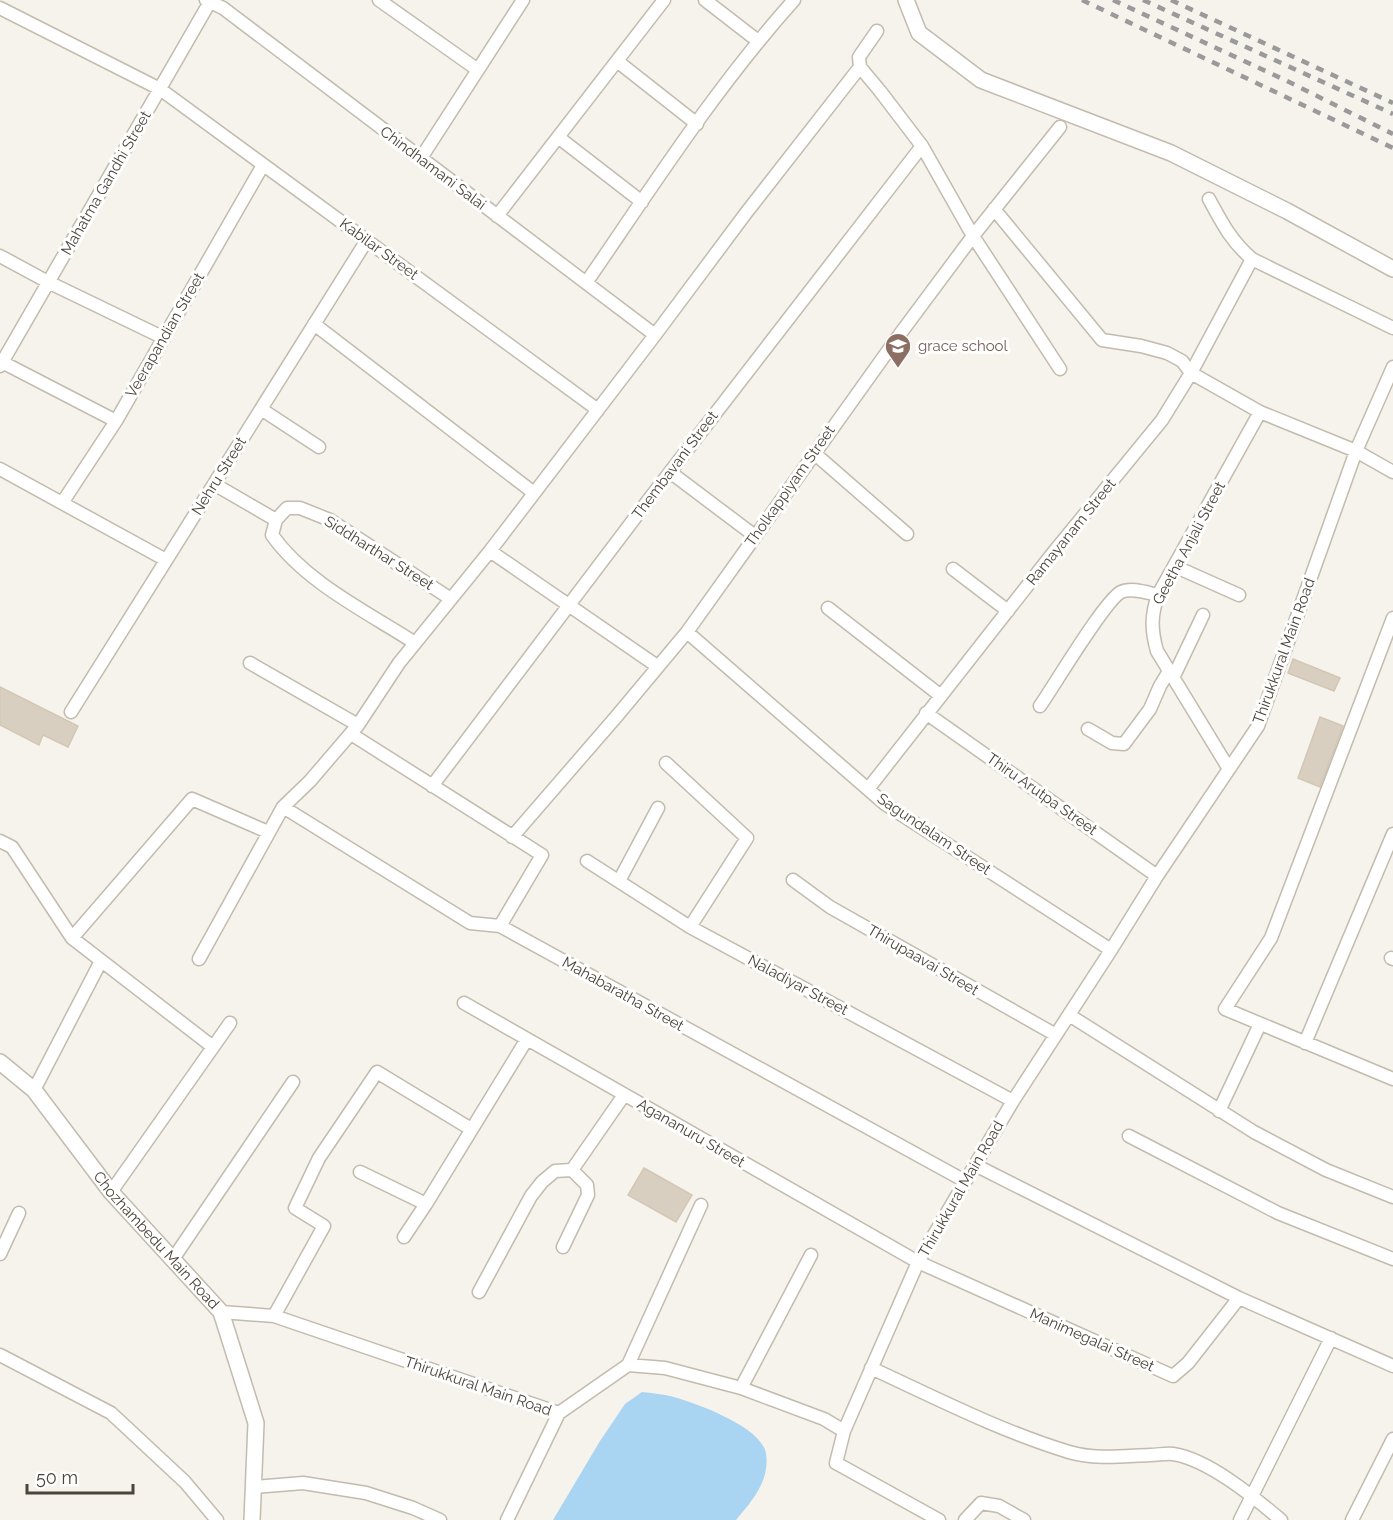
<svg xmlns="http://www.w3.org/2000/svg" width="1393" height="1520" viewBox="0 0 1393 1520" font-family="Raleway,sans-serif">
<rect width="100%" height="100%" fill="#f6f3ec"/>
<path fill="#a9d4f2" d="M642,1392c10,1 19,2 28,4 24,6 93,31 96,58 4,27 -14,47 -30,66h-183l47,-79 25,-37z"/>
<path fill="#d8cfc1" stroke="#d3c7b4" stroke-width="1.5" d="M1293,659l47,19 -6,13 -46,-18z
M0,687l78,39 -10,21 -25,-12 -4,10 -39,-20z
M1320,717l23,9 -23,61 -22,-9z
M644,1168l48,27 -16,27 -48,-27z"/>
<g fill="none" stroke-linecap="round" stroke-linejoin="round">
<g stroke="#c2bbae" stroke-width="15">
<path id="minor" d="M206,0l17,8 432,327
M379,0l99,70
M705,0l53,41
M0,8l160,81 438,321
M617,61l80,63
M860,67l20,24 42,55 51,90 87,133
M558,137l84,65
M421,158l102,-158
M1209,199c13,24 22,42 43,60l141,69
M994,209l108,131 39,6 26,7 15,8 9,12 69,39 96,39 37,21
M497,216l167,-216
M0,256l48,26 116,56
M586,283c66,-96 130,-196 208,-283
M314,324l220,169
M0,361l116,60
M0,366l211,-366
M261,409l58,38
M814,453l93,81
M0,469l166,91
M670,472l85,64
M214,484l62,36 11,-12h13l30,12 121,79
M62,503l54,-82 147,-256
M276,520l-4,15c33,47 95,77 143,108
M490,551l167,115
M1174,566l65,29
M953,569l55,42
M828,608l113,88
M1393,618l-122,320 -46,71 168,70
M687,632l198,172 226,146
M250,663l108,62
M1173,678l30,-63
M1040,706c14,-20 65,-106 81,-114 10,-5 27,1 37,3
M71,712l296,-472
M926,713l231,163
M1088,729l24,14 12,1 26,-35 10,-23 9,-15
M351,734l191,121 -42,71
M666,763l81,75 -57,89
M1229,769l-72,-118c-6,-21 -6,-36 1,-56l102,-183
M432,786l218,-288 272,-352
M868,789l185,-236 109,-133 29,-47 61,-114
M283,807l187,116 30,3 465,255
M512,837l104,-120 71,-85 213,-298 73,-98 87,-109
M0,841l12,6 60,91 141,109
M587,861l103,66 323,174
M793,880l37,27 226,128
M619,881l39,-73
M72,938l120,-139 76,33
M1391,958l2,1
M199,959l84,-152 27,-26 48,-56 41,-62 91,-112 165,-216 91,-122 114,-146 -1,-10 18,-26
M464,1003l454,259 255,114 15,-13 51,-65
M1069,1015l185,117 72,38 67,27
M1305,1043l88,-209
M34,1090l67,-129
M1219,1111l41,-87
M1129,1136l149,77 115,46
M975,1165l264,133 154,68
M360,1172l66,32 -22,33
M111,1192l119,-169
M426,1204l101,-165
M563,1247l25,-52 -1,-10 -15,-15 52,-75
M0,1254l19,-41
M173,1259l120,-177
M479,1292l52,-96 11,-14 13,-11 17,-1
M221,1312l53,4 285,97 69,-48 37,3 76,20 83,31 20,12 74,-169 57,-97 38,-64 98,-151 46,-74 101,-150 98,-275 37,-84
M274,1316l50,-90 -29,-18 24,-50 58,-86 94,57
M0,1355l111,58 74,69 32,38
M628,1365l73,-160
M871,1368c65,30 129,63 198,84 27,8 54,4 81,3 8,0 16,-2 23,-1 35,5 82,44 108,66
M741,1388l70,-133
M844,1431l-8,32 103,57
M254,1487l49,-4 63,10 47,15 27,12
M507,1520l52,-107
M965,1520l16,-17 18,3 25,14
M1240,1520l91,-182
M1352,1520l41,-81"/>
</g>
<g stroke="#c2bbae" stroke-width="18">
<g id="tertiary">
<path d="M906,0l13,33 62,47 190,73 116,58 106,58"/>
<path id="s1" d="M0,1062l34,28 77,102 110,120 35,111 -4,97"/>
</g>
</g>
<use href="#minor" stroke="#fff" stroke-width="12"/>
<use href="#tertiary" stroke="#fff" stroke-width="15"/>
<path stroke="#9a9a9a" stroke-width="4.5" stroke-dasharray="8 8" stroke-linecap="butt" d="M1082,0l311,148
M1113,0l174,81 106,53
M1143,0l250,114
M1171,0l222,103"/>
</g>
<defs>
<g id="school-pin" transform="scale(1.35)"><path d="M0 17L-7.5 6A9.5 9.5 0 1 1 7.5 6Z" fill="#8d6e63" stroke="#fff"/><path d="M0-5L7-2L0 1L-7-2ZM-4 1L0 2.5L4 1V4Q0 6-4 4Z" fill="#fff"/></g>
</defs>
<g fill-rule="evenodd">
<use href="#school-pin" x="898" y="346"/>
</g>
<g text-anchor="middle" stroke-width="6" stroke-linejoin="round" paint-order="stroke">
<g font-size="15" fill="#4b4439" stroke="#fff">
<text transform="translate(433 168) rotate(37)" y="5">Chindhamani Salai</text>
<text transform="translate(106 183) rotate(-60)" y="5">Mahatma Gandhi Street</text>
<text transform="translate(379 249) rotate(36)" y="5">Kabilar Street</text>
<text transform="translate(165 335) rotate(-60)" y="5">Veerapandian Street</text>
<text transform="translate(675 465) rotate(-53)" y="5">Thembavani Street</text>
<text transform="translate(219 476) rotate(-58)" y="5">Nehru Street</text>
<text transform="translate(790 486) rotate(-55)" y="5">Tholkappiyam Street</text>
<text transform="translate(1071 532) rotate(-51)" y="5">Ramayanam Street</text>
<text transform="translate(1189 543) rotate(-62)" y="5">Geetha Anjali Street</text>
<text transform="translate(379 553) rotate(32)" y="5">Siddharthar Street</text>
<text transform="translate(1284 651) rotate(-70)" y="5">Thirukkural Main Road</text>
<text transform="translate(1042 794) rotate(35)" y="5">Thiru Arutpa Street</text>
<text transform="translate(934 834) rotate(34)" y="5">Sagundalam Street</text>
<text transform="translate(923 960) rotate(30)" y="5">Thirupaavai Street</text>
<text transform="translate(798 985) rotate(28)" y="5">Naladiyar Street</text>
<text transform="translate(623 994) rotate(29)" y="5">Mahabaratha Street</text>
<text transform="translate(691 1133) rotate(30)" y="5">Agananuru Street</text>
<text transform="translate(961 1189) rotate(-60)" y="5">Thirukkural Main Road</text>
<text dy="5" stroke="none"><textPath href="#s1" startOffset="238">Chozhambedu Main Road</textPath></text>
<text transform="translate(1092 1340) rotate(24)" y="5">Manimegalai Street</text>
<text transform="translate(478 1386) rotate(19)" y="5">Thirukkural Main Road</text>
</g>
<g font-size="15" fill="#785e54" stroke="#fff" text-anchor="start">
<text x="918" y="351">grace school</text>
</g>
</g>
<path d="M27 1484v9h106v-9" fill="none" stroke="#4b4439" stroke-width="3"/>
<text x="36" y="1484" font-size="18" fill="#4b4439" stroke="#ffffff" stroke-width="4.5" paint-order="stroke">50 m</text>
</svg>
